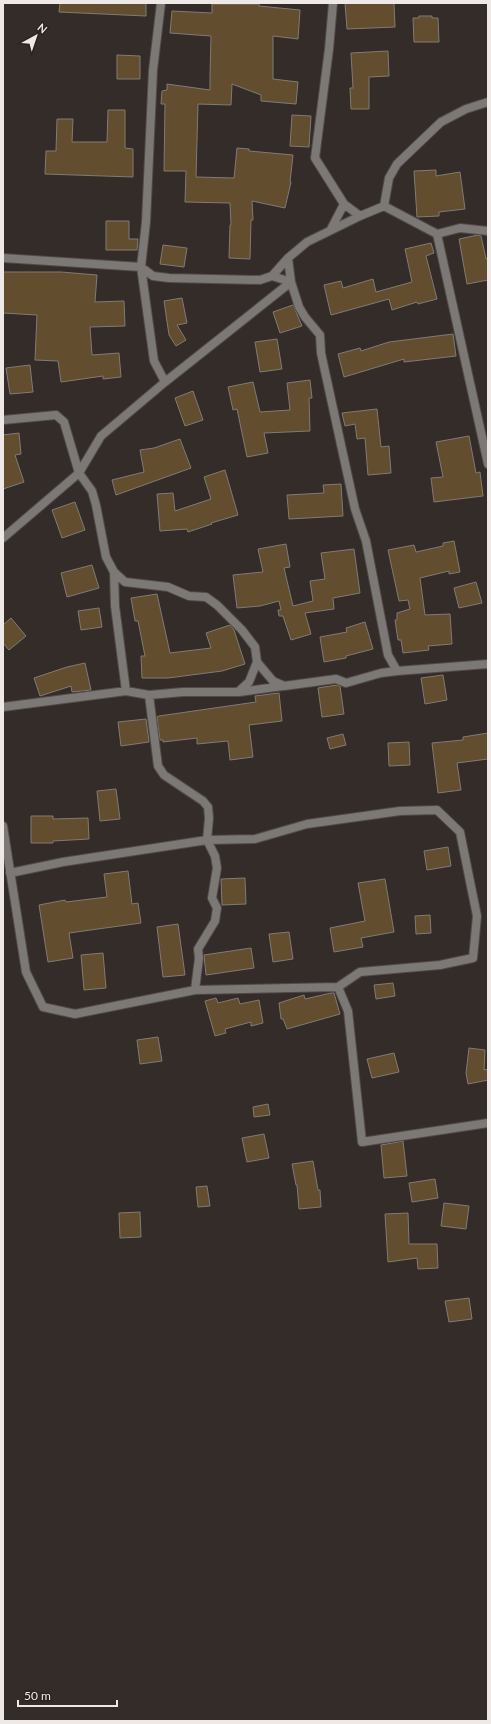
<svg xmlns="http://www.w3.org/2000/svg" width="491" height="1724" viewBox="0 0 491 1724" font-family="Lato,sans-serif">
<rect width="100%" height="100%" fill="#342c29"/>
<path fill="#624d2f" stroke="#807b74" d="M60,3h86v13l-87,-4z
M345,3h49l1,24 -48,2z
M212,4h47v2l41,4 -2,29 -25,-3v43l25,3 -2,22 -35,-3v-6l-29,-11 -1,21 -33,-1 -2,73 38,1 3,-30 12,1v2l44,4 -3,27h1l-6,26 -33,-7 1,19h-2l-1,39 -21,-1 1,-33h1l-1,-22 -45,-1 1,-31h-22l1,-67h-4l1,-13 5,-1v-6l43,6v-13l1,-41 -41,-3 2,-22 40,2z
M419,16h13v2h6l1,24h-25l-1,-24h6z
M388,51l1,25 -20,1v32h-18l-1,-21h3l-2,-35z
M117,55l23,1v23h-23z
M108,110h17v38l8,1v28l-88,-3 1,-23h10l1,-32h16l-1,23h35z
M292,115l19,1 -2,31 -19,-1z
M436,170v6l24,-4 5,37 -26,3v4l-22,1 -3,-46z
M106,221h23v18h9l-1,11h-31z
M478,235l3,1 5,23 2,-1v22l-21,4 -8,-45z
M431,243l3,10 -8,3 11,43 -19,5 -1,-2 -25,8 -3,-11 -58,16 -7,-30 17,-4 2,7 30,-9 3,13 36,-10 -7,-33z
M163,245l24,3 -3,19 -24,-3z
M3,272h58l36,3 -2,27 29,-1 1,25 -35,1 2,28 27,-2 2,24 -18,2v-3l-42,6 -3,-21 -23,-1 2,-45 -34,-2z
M182,298l5,25 -10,2 9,15 -10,6 -7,-11 -5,-34z
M293,305l9,21 -22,7 -7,-21z
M453,334l3,22 -52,6v-3l-60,18 -6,-23 22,-6 1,3 28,-9z
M277,339l5,30 -22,3 -5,-30z
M30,365l3,27 -23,2 -4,-26z
M310,380l2,18h-3l1,33 -46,2 4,20 -21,4 -10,-48 -4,1 -5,-23 25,-5 7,30 30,-2 -3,-27z
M193,391l10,29 -18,6 -10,-28z
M377,409l4,38 8,-1 2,27 -23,2 -3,-37 -8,1 -2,-15 -10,2 -3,-13z
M19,433l2,21 -6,1 9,27 -21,7v-54z
M469,436l7,37 4,-1 3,24 -49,6 -3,-24 12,-1 -7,-35z
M180,439l11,29 -75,27 -4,-15 32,-8 -4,-22 14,-2z
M225,470l13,45 -27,8 1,1 -24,8 -1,-3 -27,2 -3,-37 16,-1 2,18 36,-12 -7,-22z
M341,484l2,32 -54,3 -2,-24 37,-2 -1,-8z
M75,502l10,28 -23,8 -10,-28z
M454,541l6,31 -11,2v-3l-29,7 5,37 25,-1 2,30 -24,2 1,4 -26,3 -2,-13h-3l-3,-20h2v-7l13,-4 -2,-9 -9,1 -11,-51 26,-5 2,7 27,-6v-3z
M286,544l4,23 -6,1 9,38 20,-5 -3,-20 15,-2 -4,-26 33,-4 6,44 -27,5 1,11 -29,4 6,21 -20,6 -8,-24h-4l-1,-6h3l-2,-9 -19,5 -23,2 -4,-33 30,-3 -5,-23z
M92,565l7,23 -32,9 -6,-24z
M476,582l6,21 -23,5 -5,-20z
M157,594l13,59 41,-5 -5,-15 24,-8 4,5 11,34 -23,7 -54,7h-26l-1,-22h4l-7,-35h-3l-4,-23z
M99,608l3,19 -21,3 -3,-19z
M11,618l15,18 -17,14 -6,-7v-18z
M365,622l8,27 -27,7v2l-22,4 -4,-25 27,-5 -1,-4z
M85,663l6,27 -19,2 -1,-6 -31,10 -6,-18 33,-11z
M443,675l4,25 -22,4 -4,-26z
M337,685l3,1 4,28 -22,3 -4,-29z
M279,693l3,28 -33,4 4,32 -23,3 -2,-19 -31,3v-6l-34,4v-2h-3l-3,-23 2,-1 97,-14 -1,-6z
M146,719l3,23 -28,4 -3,-24z
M488,733v26l-31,4 4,27 -23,3 -6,-50 31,-3v-3z
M343,734l3,11 -16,4 -3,-11z
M409,742l1,23 -21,1 -1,-23z
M116,789l4,30 -20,2 -3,-30z
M31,816h22v3l35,-1 1,21 -36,2v2h-22z
M448,847l3,19 -24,4 -3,-19z
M128,871l4,33 6,-1 3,20 -72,10 4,25 -25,4 -9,-57 26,-5 1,2 41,-5 -3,-23z
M245,878l1,26 -24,1 -1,-26z
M385,879l9,53 -33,6 2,9 -29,5 -4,-24 35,-7 -7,-38z
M430,915l1,18 -15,1 -1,-18z
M178,924l7,51 -22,2 -6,-50z
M289,932l4,27 -20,3 -4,-28z
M251,948l3,20 -48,7 -2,-20z
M103,953l3,35 -22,2 -3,-35z
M393,983l2,13 -19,3 -2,-14z
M331,993h3l6,21 -53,15 -4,-10h-2l-2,-16 25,-8 1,4z
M216,998l2,5 20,-5 2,6 19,-4 4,23 -12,3v-4l-26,7 1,4 -11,3 -10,-35z
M158,1037l4,24 -22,3 -3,-24z
M469,1048l16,2 -1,20 4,-1v11l-20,4 -2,-11z
M394,1053l5,19 -27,6 -5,-19z
M268,1104l2,11 -16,2 -1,-10z
M264,1134l5,24 -22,4 -5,-24z
M403,1141l4,35 -23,2 -3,-33z
M313,1161l5,29h2l1,17 -22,2 -2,-24h-1l-4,-21z
M435,1179l3,19 -26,4 -3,-19z
M207,1186l3,20 -12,1 -2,-20z
M444,1203l25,3 -3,23 -25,-3z
M140,1212l1,25 -21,1 -1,-25z
M408,1213l1,31h28l1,24 -20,1 -1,-11 -29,4 -3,-48z
M469,1298l3,21 -23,3 -4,-21z"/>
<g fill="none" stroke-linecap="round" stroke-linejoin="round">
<g stroke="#524a47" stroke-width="10">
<path id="street" d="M161,3l-8,67 -7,152 -5,45 13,94 11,21
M333,3l-4,46 -14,109 29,46 16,12
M384,206l5,-28 8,-14 44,-42 25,-13 22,-7
M331,229l13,-25
M437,234l51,230
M3,258l138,9 12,9 16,2 91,2 12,-4 16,-18 19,-16 53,-26 24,-10 53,28 23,-6 28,3
M288,258l3,24 8,25 6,10 15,18 1,18 34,156 11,32 22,114 9,16
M272,276l19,6
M3,420l53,-5 8,7 15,51 13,18 4,14 10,52 8,15 11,10 43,5 21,9 17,1 11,8 25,25 13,17 2,15 -8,20 -11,10h-55l-34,3 9,71 6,9 39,26 5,6 1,11 -2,22 8,16 2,12 -5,30 5,10 -2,13 -17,28 1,9 -4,32
M3,538l76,-65 22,-37 64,-54 126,-100
M114,572l1,34 11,85
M257,662l16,19 11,5 52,-7 10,4 35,-10 16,-2 91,-7
M239,692l44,-6
M3,707l123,-16 23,4
M3,826l23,146 17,35 32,7 120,-24 143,-3 10,24 14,131 126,-19
M10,873l53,-11 144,-22 48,-1 52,-15 93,-13 37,-1 23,22 17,84 -4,42 -33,7 -80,7 -22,15"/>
</g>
<use href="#street" stroke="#7c7876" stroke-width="8"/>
</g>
<rect width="491" height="1724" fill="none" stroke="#eee9e7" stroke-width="8"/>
<g transform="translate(36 36) rotate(40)" stroke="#2a2320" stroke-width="3" paint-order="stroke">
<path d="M0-3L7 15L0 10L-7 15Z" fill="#eee9e7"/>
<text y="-6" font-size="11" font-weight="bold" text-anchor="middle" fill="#eee9e7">N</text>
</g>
<path d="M18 1700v6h99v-6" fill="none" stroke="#eee9e7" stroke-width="2"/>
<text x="24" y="1700" font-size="12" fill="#eee9e7" stroke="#2a2320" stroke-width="3" paint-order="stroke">50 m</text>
</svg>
